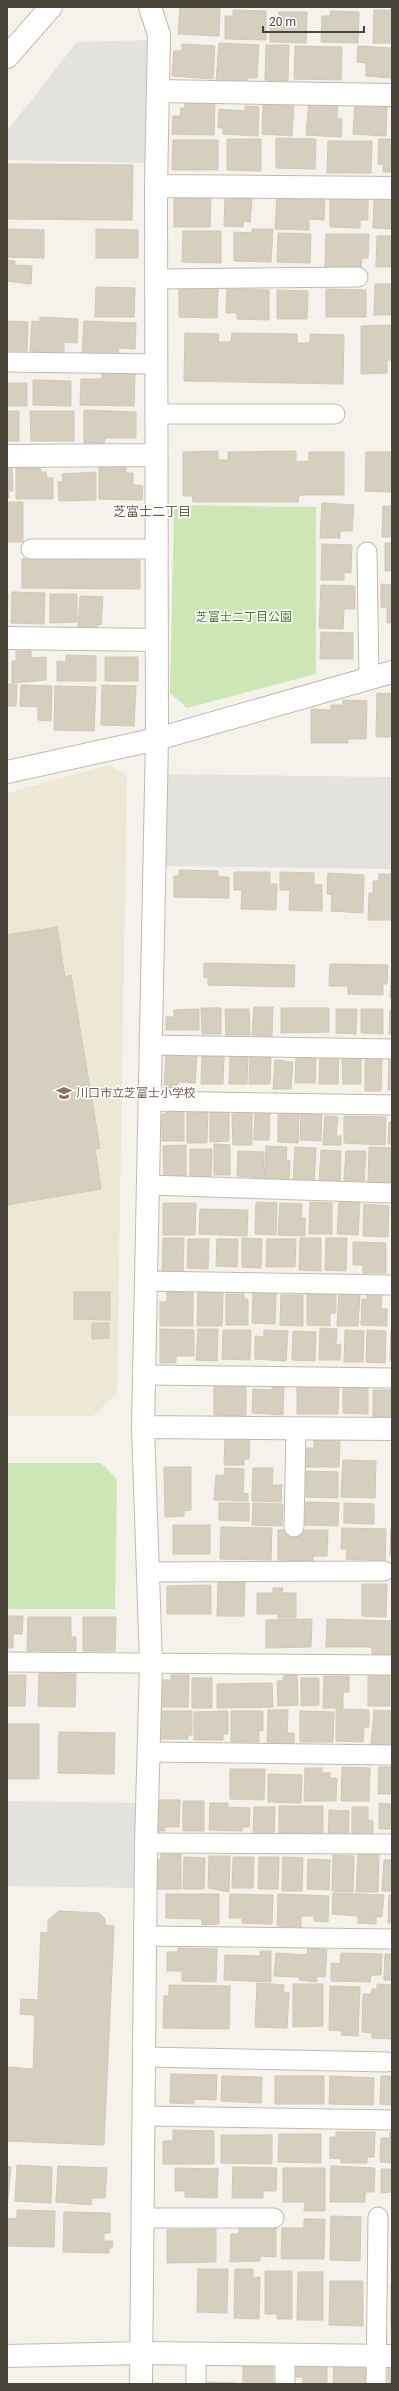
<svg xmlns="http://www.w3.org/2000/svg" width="399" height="2391" viewBox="0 0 399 2391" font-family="Roboto,'Noto Sans JP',sans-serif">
<rect width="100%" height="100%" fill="#f4f2eb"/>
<path fill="#ede8d5" d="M109,765l18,10 -10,618 -24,23h-86v-623z"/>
<path fill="#cde6b6" d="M174,505l142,2v167l-129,34 -17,-15z
M7,1463h94l16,16 -2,130h-108z"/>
<path fill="#e3e2df" d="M150,40l-3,123 -140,-3v-29l70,-89z
M163,774l229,3v92l-228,-3z
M7,1801l130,2 -1,85 -129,-2z"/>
<path fill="#d6cfc0" stroke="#d0c7b4" d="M180,7l40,2 -1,27 -41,-2z
M233,10l33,1v29l-41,-1v-23h8z
M374,10h18v33h-19z
M330,11l29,1 -1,31 -37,-1 1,-26h8z
M279,12h28l-1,31 -36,-1v-25h9z
M219,43l40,2 -2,33h-9v5l-32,-1z
M182,44l33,2 -2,33 -41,-3 2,-25h8z
M266,45h23l-1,36 -23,-1z
M295,46l47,1 -1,33 -47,-1z
M358,46l34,2v30l-26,-2v-13l-9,-1z
M185,101h30l-1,34 -42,-1 1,-18h7l1,-8h4z
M309,101l29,2 -1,15 5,1 -1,18 -35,-2z
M263,102l31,1 -2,33 -30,-2z
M355,105l32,1 -1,30 -33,-2z
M245,106l14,1 -1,29 -35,-2v-6h-5l1,-19 26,2z
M276,138l40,1 -1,30 -39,-1z
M227,139h34v32l-34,-1z
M379,139h13v33h-9v-8h-5z
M173,140h45v30h-46z
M328,141h44l-1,32h-44z
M7,164l126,1 -1,55 -125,-1z
M302,192l23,2 -1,26 -15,-1v11l-34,-1 2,-31 25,1z
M174,194l37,1 -1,32h-36z
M374,195l18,1v33l-19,-1z
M330,196l38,1v23h-8v8l-30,-1z
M225,197l27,2 -2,23 -7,-1v6l-19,-1z
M7,229l37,1v28l-37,-1z
M96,229l42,1v28h-42z
M252,229h21l-2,33 -37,-1v-29l18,1z
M183,231h38v32l-39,-1z
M278,233l33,1 -1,29 -33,-1z
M326,234h43l-1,24h-6l-1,9h-36z
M377,236h15v31h-16z
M7,260l8,1v4l17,1 -1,18 -24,-3z
M375,284h17v31h-18z
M96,287l39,1 -1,29h-39z
M179,288h39l-1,30 -38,-1z
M227,289l42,1v30l-32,-1v-6h-11z
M326,289l40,1v27h-40z
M277,290l31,1 -1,28h-30z
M40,317l38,2 -1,24 -13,-1v11l-34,-2 2,-30 8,1z
M7,321l21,1 -1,29h-20z
M84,321l52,2 -1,26 -16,-1 -1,8 -36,-2z
M392,325v35h-5v13l-26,1v-48z
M185,333l34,1 -1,8h13l1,-9 65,1v9h13v-9l34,1 -1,49 -159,-3z
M102,373l33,1 -1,32 -54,-1 1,-26h21z
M33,380l38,1v25l-38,-1z
M7,383h20v23h-20z
M84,410l52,2v26h-31l-1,5h-20z
M7,411h12v30h-12z
M30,411h44v30h-43z
M218,451v9h10v-8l68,-1v11l13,-1v-9h35v43h-45l-1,7h-105l-1,-6h-9v-44z
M366,452h26v40l-27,-1z
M99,466l27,1v6h7v12l10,1 -1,14 -43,-1z
M7,468h5l1,23h-4v7h-2z
M16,468h24l1,4h5l1,6h6v21h-37z
M96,472v28l-37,1 -1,-19h5l-1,-8z
M7,502h16v40h-16z
M322,503l32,2 -2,26h-12v7h-20z
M383,506h9v31h-10z
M385,543h7v28h-7z
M322,544l30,1 -1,28 -7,-1v8h-23z
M22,559l118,1v29l-118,-1z
M381,584l11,1v38h-5v-15l-6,-1z
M321,585l34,1v23h-11l-1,20 -24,-1z
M12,592l33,1 -1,31 -33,-1z
M7,594h1l-1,33z
M50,594h27v28l-27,1z
M80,596l23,1 -2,28h-4v5h-19z
M321,632l32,1v26h-33z
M7,648h1v33h-1z
M16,651h15v7l15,-1v23l-34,3v-22h4z
M66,655l30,1v25h-39v-20l9,1z
M105,657h33v24h-33z
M7,684h10l-1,22h-9z
M21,685l31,1 -1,35 -13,-1v-13l-18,-1z
M102,685l34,1 -2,40 -33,-1z
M55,686l41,1 -2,44 -40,-1z
M377,693l15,1v43h-16z
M343,700l24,1 -1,38h-18v4h-37v-34l20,1v-5h12z
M179,870l39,1v6h11v21l-55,-1v-21h5z
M234,872h36v12h7l-1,26 -35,-1 1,-19h-8z
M280,872l34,1v12h8v26l-33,-1 1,-20h-10z
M328,873l36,2 -1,38 -32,-2 1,-16 -5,-1z
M379,874h13v46h-24l1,-27h4v-12h6z
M57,927l8,50 6,-2 29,173 -5,1 6,40 -94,16v-270z
M204,963l91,2 -1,22 -86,-2v-8l-4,1z
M330,964l58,1 -1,19h-4v11l-35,-1v-8h-19z
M392,965v33h-2z
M254,1007h19l-1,29 -20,-1z
M201,1008h20v26h-19z
M281,1008h48v24l-48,1z
M199,1009v21h-33v-13h8v-7z
M225,1009h24l1,26h-24z
M336,1009h21l-1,25 -20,-1z
M361,1009h22v25l-22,-1z
M390,1010h2v24h-3z
M166,1054l31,2 -2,27 -17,-1v6l-14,-1z
M296,1055l20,1 -1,27h-20z
M320,1055l19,1 -1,28h-19z
M202,1056l22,1 -1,27h-22z
M230,1056h18l-1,28h-18z
M250,1056l21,1 -1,27h-21z
M365,1056h17l-1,35h-16z
M342,1057h19v27h-18z
M389,1057h3v33h-4z
M275,1060l18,2 -2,27h-18z
M229,1107v34l-19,1v-31z
M187,1108l21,1 -1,34h-20z
M166,1109h18v32h-22v-27h4z
M252,1109v36h-19l-1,-31h5l1,-4z
M255,1110h15l-1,30h-15z
M301,1110h21l-1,31 -21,-1z
M278,1113h21l-1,30 -20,-1z
M325,1116l13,1 -2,19h5v9h-18z
M344,1116l42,1 -1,28 -41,-2z
M389,1122h3v22h-4z
M214,1144l16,1v30h-16z
M186,1145v33l-22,1 -1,-33z
M266,1146l21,1 -1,13 4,1 -1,22 -25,-2z
M295,1147l21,1 -2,36 -21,-2z
M369,1147l23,1v36l-24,-1z
M190,1149h22l-1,31h-21z
M321,1150l20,1 -1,34 -21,-1z
M238,1151l26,1 -1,26 -26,-2z
M346,1151h20l-2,30 -20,-1z
M339,1200l21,2 -2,33 -21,-1z
M256,1202l21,1 -1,32 -21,-1z
M310,1202l22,1v31h-23z
M163,1203h33l-1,32h-32z
M280,1203l22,1 -1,13 4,1v18l-27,-1z
M364,1204l25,2 -1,31 -25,-1z
M200,1209l48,1 -1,26 -48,-2z
M163,1238h21l-1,36 -21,-1z
M242,1238l20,1 -1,29 -19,-1z
M300,1238h21v33l-22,-1z
M326,1238h21l-1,33 -21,-1z
M188,1239h21l-1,30 -21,-1z
M217,1239h21l-1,28 -21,-1z
M267,1239h29l-1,28h-29z
M353,1242l33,1v30h-23v-8h-10z
M253,1291l23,1 -1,32 -23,-1z
M307,1291l29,1v21h-6v13l-23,-1z
M74,1292h36v28l-36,-1z
M167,1292l26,1v33h-33v-24h7z
M198,1292l25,1 -1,33h-25z
M339,1292l21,1 -2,33h-21z
M226,1294h18v5h4v26h-22z
M367,1294h15l-1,15h6v17l-26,-1 1,-26h5z
M281,1295h22v31l-23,-1z
M92,1323h17v15l-17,1z
M320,1328l17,1 -1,16 5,-1 -1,16h-21z
M160,1329l34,1v26h-18v7h-16z
M198,1329h20l-1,32 -21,-1z
M223,1330h28l-1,30 -28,-1z
M264,1330l24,1 -2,30 -31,-2v-23l9,1z
M345,1330l19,1 -1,31h-19z
M367,1330l19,1 -1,32 -19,-1z
M391,1330h1v31h-2z
M293,1331l23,1 -1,29 -23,-1z
M272,1384h12l-1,31 -31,-2 1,-24 19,1z
M297,1384l42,1 -1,29h-41z
M214,1385l32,1v30l-32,-1z
M343,1385l25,1v28l-25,-1z
M373,1390h19v27h-19z
M225,1434l25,2 -1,23h-5v6h-20z
M314,1437l26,1 -1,29h-34l1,-19h8z
M343,1460l33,1 -1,37 -34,-1z
M164,1467h27v43l-7,1v5l-19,1z
M225,1468l19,1 -1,24 5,1v7l-34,-1 2,-25 8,1z
M253,1468h20l-1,17h10l-1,17 -29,-1z
M306,1471l32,1v26l-32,-1z
M306,1502l33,1 -1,23 -33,-1z
M219,1503h30v18l-30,-1z
M253,1503l30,1 -1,22 -30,-1z
M344,1503l30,1v20l-30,-1z
M173,1525h37v29h-37z
M221,1527l51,1 -1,32 -51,-1z
M391,1527h1v28h-2z
M342,1528l44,1 -1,32 -39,-2 1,-10h-6z
M278,1530h50l-1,26h-14v5l-35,-1z
M218,1582h27l-1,34h-27z
M362,1584h25l-1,33 -24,-1z
M211,1585v29h-44v-28z
M273,1588h10l-1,5h14v25h-18v-4h-21v-21h16z
M7,1616h16l-1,18h-9v14h-6z
M28,1617h43v20h5v14h-49z
M83,1617h33l-1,34h-32z
M312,1619l-1,28 -45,1v-28z
M327,1619l65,2v34l-20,-1v-7h-46z
M39,1673l37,1 -1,33 -37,-1z
M7,1675h19l-1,31h-18z
M171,1675h18l-1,32h-28v-27h11z
M297,1675l1,30 -20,1 -1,-25h6v-5z
M324,1676h25v16h-6v16h-20z
M368,1676h22v30h-22z
M192,1678h20v30h-20z
M301,1678h18v27l-18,1z
M272,1683l1,24 -56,1v-24z
M336,1709l33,1v17h-5l-1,15 -27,-1z
M268,1710h20l-1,23h7v13l-27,-1z
M374,1710l18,1v35l-21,-2z
M159,1711h33v24h-4v4h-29z
M228,1711v23h-5v6h-29v-28z
M231,1711h32v20l-4,-1v12h-28z
M300,1711l34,1 -1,30h-33z
M7,1724h32v55h-32z
M59,1732l56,1 -1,41 -56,-1z
M342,1767l28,1 -1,33h-28z
M379,1767h13v27h-14z
M305,1768h17v5h8v5h7l-1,23h-32z
M230,1769h35l-1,31 -34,-1z
M268,1774l34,1 -1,28 -33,-1z
M159,1800h21l-1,27h-14v4h-7z
M183,1801h21v30h-21z
M210,1803h18v4l22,1 -1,19h-6l-1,4 -33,-1z
M379,1803l13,1v25h-13z
M279,1806h44v27h-44z
M254,1807h21l-1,29 -21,-1z
M352,1807h16v13l5,1v15l-21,1z
M329,1810l20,1 -1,28 -20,-1z
M161,1854h20v35h-26l1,-29h5z
M358,1854l21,1 -1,37h-22z
M333,1855l21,1 -1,36 -21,-1z
M209,1856h21l-1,36 -21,-4z
M184,1857l21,1 -1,31h-21z
M233,1857h21l-1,31h-21z
M259,1857h20l-1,32h-20z
M283,1857l20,1 -1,33h-20z
M308,1859l22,1 -1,30 -22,-1z
M384,1860h8v31h-10z
M333,1893l51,2 -2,22h-6v7l-18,-1v-7l-26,-2z
M166,1894h53v30l-17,1v-6l-36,-1z
M230,1894l43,1 -1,29 -30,-1v-5h-13z
M278,1894l51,2 -1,26 -14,-1v-5h-13v11l-24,-1z
M389,1895h3v28h-4z
M59,1911l40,2 6,6v6l9,1 -10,219 -97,-4v-93v19l26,2 2,-54 -15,-1 1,-15 17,1 3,-68 7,1v-13z
M178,1948l39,1 -1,33 -34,-1v-10h-15v-19h11z
M308,1948l19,2 -2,27 -8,-1v6l-18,-2 1,-3 -26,-1 2,-23 31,2z
M260,1951h11v31l-47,-2 1,-25 35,1z
M341,1953l41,1 -1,21h-10l-1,7 -39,-1v-18l9,1z
M385,1954h7v26h-8z
M257,1983l27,2 -1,7 6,1 -2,35 -32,-1z
M293,1984h30v42l-30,1z
M377,1984l15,1v54l-20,-1v-5l-10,-1 1,-38h8l1,-5h5z
M169,1985l61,1 -1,43 -66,-1 1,-32h5z
M330,1986l30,1 -2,49 -17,-1 1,-4 -13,-1z
M171,2074l46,1 -1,25 -22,-1v5l-24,-1z
M222,2076l40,1 -1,26 -40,-2z
M275,2076h49v28h-49z
M330,2076l44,2 -1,27 -44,-1z
M381,2076h11v29l-12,-1z
M173,2130l41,1v33h-51v-23h10z
M336,2132h39l-1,25h-7v6h-26v-4l-11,-1v-21h6z
M390,2132h2v31l-12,-1 1,-24h9z
M279,2134h42v29l-43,-1z
M221,2135h51v29l-51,-1z
M17,2165l35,2 -1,36 -36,-2z
M7,2166l4,1 -3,32 -1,-1z
M58,2166l49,2 -2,30h-13l-1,7 -35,-3z
M331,2166l44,2 -1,24h-9v10h-35z
M233,2167l44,1 -1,23h-13v7h-31z
M175,2168l43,1 -1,29 -32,-1v-6h-10z
M283,2168h42v43h-21l1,-9h-22z
M381,2169h11v23l-11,1z
M17,2210l38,1 -1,36 -47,-1v-28l10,1z
M64,2212l46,1v20h-6v8h9l-1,7h-3v5l-46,-1z
M331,2216l30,1 -1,44 -30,-1z
M304,2219h21l-1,40h-43l1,-31h22z
M239,2228h37v29l-16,-1v5l-30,1 1,-28h8z
M216,2229v33l-49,1v-33z
M198,2269h30l-1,44 -30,-1z
M235,2269h18v9l7,-1 -1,42 -25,-1z
M265,2271h27v48h-15v-5h-12z
M298,2272h25v48h-26z
M330,2281h33v45l-34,-1z
M391,2284h1v42h-1z
M243,2361h30v23h-30z
M334,2362l35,1v21h-36z
M296,2364h31v20h-24v-7h-7z
M388,2364h4v20h-4z
M205,2382l33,1v1h-33z"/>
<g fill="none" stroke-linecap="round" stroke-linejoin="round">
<g stroke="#c0bbad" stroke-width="21">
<path id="lane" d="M156,279l202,-2
M7,362l149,2
M156,414h179
M31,549h125
M367,552l2,127
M150,1045l242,4
M149,1101l243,4
M148,1185l244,8
M145,1281l247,4
M144,1375l248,3
M294,1527l2,-99
M148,1572l236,-1
M7,1662l385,3
M149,1752l243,3
M146,1843l246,1
M145,1936l247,3
M144,2057l243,5
M144,2116l248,4
M143,2218h131
M196,2354v30
M285,2355v29
M376,2384l2,-167"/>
</g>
<g stroke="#c0bbad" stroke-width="24">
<path id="street" d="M7,57l44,-50
M158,91l234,4
M156,186l236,2
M7,456l149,-1
M7,638l149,2
M7,772l150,-33 235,-67
M143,1427l249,2
M7,2356l134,-3 251,3
M141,2384l5,-541 5,-179 -8,-237 14,-688 -1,-553 3,-151 -9,-28"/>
</g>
<use href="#lane" stroke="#fff" stroke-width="19"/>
<use href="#street" stroke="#fff" stroke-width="22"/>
</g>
<defs>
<g id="school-bare" transform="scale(1.2)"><path d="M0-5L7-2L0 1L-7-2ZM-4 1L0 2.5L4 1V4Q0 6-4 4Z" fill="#8d6e63" stroke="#fff" stroke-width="2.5" paint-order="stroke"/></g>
</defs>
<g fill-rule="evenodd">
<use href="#school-bare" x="64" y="1093"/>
</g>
<g text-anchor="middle" stroke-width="3" stroke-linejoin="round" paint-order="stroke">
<g font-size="12" fill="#44782e" stroke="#fff">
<text x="244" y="621">芝富士二丁目公園</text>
</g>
<g font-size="12" fill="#785e54" stroke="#fff" text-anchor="start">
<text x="76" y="1097">川口市立芝富士小学校</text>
</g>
<g font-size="13" fill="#6b6250" stroke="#fff">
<text x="152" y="516">芝富士二丁目</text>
</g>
</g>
<rect width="399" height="2391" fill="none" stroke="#484339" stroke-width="16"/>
<path d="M263 26v6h101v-6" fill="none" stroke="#484339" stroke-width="2"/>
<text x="269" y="26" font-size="12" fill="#484339" stroke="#ffffff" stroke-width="3" paint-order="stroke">20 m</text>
</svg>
